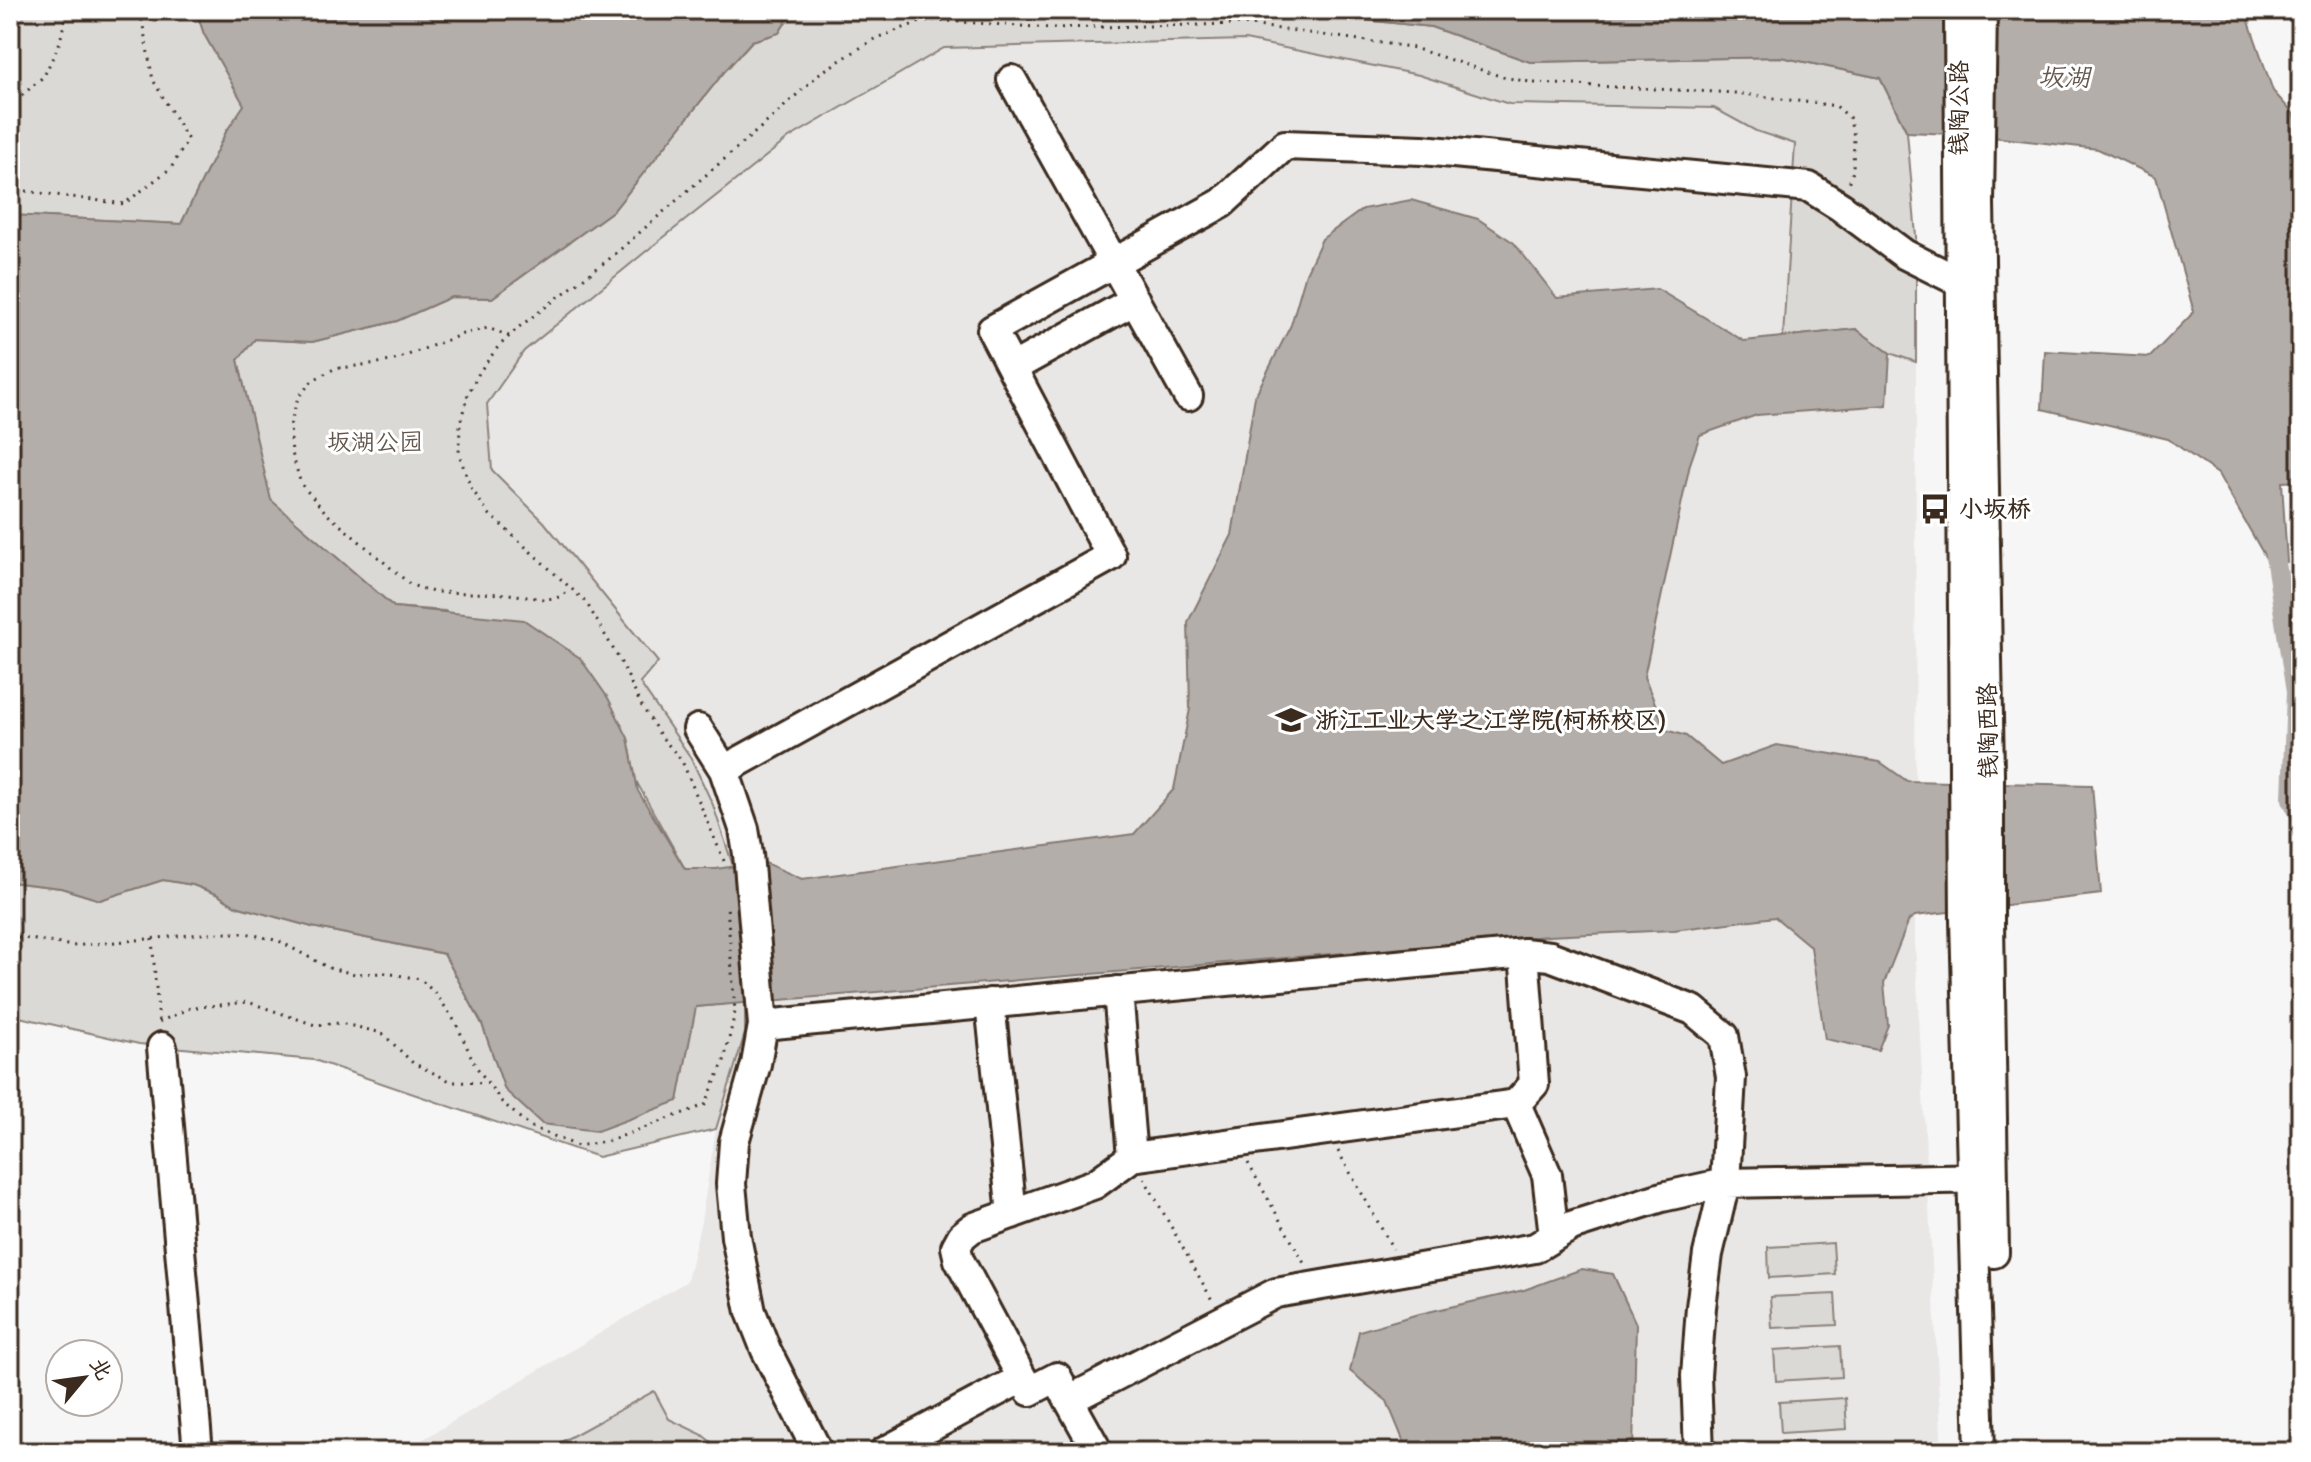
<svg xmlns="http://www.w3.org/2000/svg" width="2311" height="1462" viewBox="0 0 2311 1462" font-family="Delius,'LXGW WenKai TC',sans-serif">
<rect width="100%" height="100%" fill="#f7f6f6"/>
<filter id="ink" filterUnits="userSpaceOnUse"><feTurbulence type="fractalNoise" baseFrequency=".0125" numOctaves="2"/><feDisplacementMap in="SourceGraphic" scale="16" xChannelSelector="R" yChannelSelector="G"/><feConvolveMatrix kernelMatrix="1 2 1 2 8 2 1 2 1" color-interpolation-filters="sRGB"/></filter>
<g filter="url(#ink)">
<path fill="#e9e7e6" d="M1245,40l174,35 90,29 205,4 42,23 39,13 -12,193 107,16 26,9 -1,580 27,510h-1540l285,-171 14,-60 15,-92 29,-96 -54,-275 -51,-76 -96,-160 -52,-52 -5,-66 37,-53 120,-98 145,-115 155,-90z"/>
<path fill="#dbd9d6" stroke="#8b827a" stroke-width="2" d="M10,10h186l8,24 41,71 -19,27 -45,92 -171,-9z
M793,10h477l161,17 99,35 251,-5 99,21 27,54 9,104v126l-26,-9 -34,-24 -73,8 12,-193 -39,-13 -42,-23 -205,-4 -90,-29 -174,-35 -301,8 -155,90 -145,115 -120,98 -37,53 5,66 52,52 114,140 -18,21 51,75 22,47 20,61 12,139v28l-29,96 -118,28 -284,-97 -175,-16 -129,-29v-133l51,6 39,12 63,-20 30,5 23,9 20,12 76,21 132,27 38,70 23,66 173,10 17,-93 31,-3 -41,-135 -49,-88 -8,-43 -183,-127 -51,-4 -124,-107 -32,-140 16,-21 58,3 85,-21 54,-24 41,1 122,-88 111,-139 27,-30 27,-8z
M1833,1243l2,31 -66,4 -1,-31z
M1835,1294l2,31 -65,3 -2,-31z
M1840,1346l2,31 -66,4 -2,-31z
M654,1391l15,28 32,15 23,18h-181z
M1845,1398l2,31 -66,4 -2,-31z"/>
<path fill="#b4aeaa" stroke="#847972" stroke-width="2" d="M196,10h597l-14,23 -27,8 -27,30 -111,139 -122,88 -41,-1 -54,24 -85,21 -57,-3 -17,21 33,140 123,107 130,13 56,38 28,40 20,40 10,53 47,78h31l47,-7 39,17 332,-45 40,-45 16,-80 -2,-87 44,-87 23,-139 36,-71 15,-52 16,-34 41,-30 48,-9 67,19 36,24 43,55 100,-9 87,52 112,-12 34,24 -3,52 -130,10 -57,20 -10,29 -46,213 22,53 20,6 35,29 56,-20 103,17 27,19 185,4 9,109 -186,22 -6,4 -25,63 4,42 -10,25 -53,-11 -14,-92 -36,-30 -101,13 -126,6 -852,71 -18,94 -81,30 -55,-7 -37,-34 -23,-66 -38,-70 -132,-27 -76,-21 -20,-12 -23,-9 -30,-5 -63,20 -39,-12 -51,-6v-667l171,9 45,-92 18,-27 -40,-71z
M1270,10h975l28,81 24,27 4,44v319l-19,1 5,80 -20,-2 -49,-86 -50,-35 -126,-30 3,-58 105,6 44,-45 -38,-135 -58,-28 -124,-14 -67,-3 -27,-54 -99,-21 -251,5 -99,-35z
M1582,1269l31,5 23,50 -3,128h-225l-21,-51 -37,-30 9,-40 56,-16 109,-25z"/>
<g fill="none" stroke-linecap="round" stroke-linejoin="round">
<path stroke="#b4aeaa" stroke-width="20" d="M2272,537l24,155 -4,107 9,18"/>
<g stroke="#3b2a1e" stroke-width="34">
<path id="minor" d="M1959,10l6,911 15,531
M1982,10l-3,193 10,571v148l5,331
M1012,80l176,316
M1012,368l123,-68
M698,729l26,41 20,59 4,25 15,171 -7,39 -22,78 -3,42 5,53 15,75 15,38 52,102
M724,770l387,-214 -119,-226 230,-127 63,-58 137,5 387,37 32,20 63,47 56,28
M1118,991l14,166
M990,1003l22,211
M763,1025l761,-72 26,3 143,54 31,26 7,41 -6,106 -17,71 -7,53 -5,69 3,76
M162,1047l36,405
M1516,1104l18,-20 -10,-131
M1022,1378l-63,-118 -3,-13 6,-11 10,-8 123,-44 37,-27 384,-53 31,71 7,61
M884,1452l138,-74 8,13 27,-14 12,23
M1098,1452l-29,-52 207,-107 259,-45 36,-22 91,-29 63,-14 267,-5"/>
</g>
<path stroke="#3b2a1e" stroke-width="3" stroke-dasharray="2 6" stroke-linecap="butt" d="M10,106l34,-30 16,-34 7,-32
M10,189l114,15 47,-36 17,-28 -35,-60 -13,-70
M509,336l-21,-8 -25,6 -71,27 -58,8 -21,11 -15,17 -8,29 2,27 9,31 26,30 84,71 22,7 76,2 34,5 14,-1 14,-8
M724,861l-42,-100 -22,-26 -20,-32 -17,-37 -37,-64 -99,-90 -17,-26 -11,-32 1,-31 8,-29 12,-23 18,-24 21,-20 89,-67 166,-144 46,-43 56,-35 41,-15 15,-3 118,8 193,-4 168,23 92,30 32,6 201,10 100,13 13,11 5,19 -1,35 -4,13
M10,936l63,10 139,-13h34l33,8 50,27 26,6 31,-1 34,6 17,16 19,28 19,42 26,36 28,25 49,20 31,-5 96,-36 19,-44 11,-49 -8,-107
M152,939l7,84
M159,1022l31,-14 58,-6 67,23 25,-2 42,10 31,30 39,19 35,1
M1338,1151l55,98
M1248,1163l57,102
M1144,1178l68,122"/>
<use href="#minor" stroke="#fff" stroke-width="28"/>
</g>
</g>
<defs>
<g id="bus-bare" transform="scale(2.4)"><path d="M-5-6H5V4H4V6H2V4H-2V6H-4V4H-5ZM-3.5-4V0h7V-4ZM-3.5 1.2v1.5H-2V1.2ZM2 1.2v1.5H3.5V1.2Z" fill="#3b2a1e" stroke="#fff" stroke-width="2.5" paint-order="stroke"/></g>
<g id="university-bare" transform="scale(2.4)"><path d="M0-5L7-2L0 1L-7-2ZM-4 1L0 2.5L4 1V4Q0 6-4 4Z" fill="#3b2a1e" stroke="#fff" stroke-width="2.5" paint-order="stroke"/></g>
</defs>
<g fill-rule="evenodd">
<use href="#bus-bare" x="1935" y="509"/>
<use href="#university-bare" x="1291" y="720"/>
</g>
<g text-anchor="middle" stroke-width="6" stroke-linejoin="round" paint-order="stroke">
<g font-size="24" fill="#3b2a1e" stroke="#fff">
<text transform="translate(1959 108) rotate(-90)" y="8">钱陶公路</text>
<text transform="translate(1988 731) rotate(-91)" y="8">钱陶西路</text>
</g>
<g font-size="24" fill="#63564c" stroke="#fff">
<text x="375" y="450">坂湖公园</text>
</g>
<g font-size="24" font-weight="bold" fill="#3b2a1e" stroke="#fff" text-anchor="start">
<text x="1959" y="517">小坂桥</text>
<text x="1315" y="728">浙江工业大学之江学院(柯桥校区)</text>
</g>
<g font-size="26" font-style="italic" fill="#65584f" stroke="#fff">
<text x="2064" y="86">坂湖</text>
</g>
</g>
<rect width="2311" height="1462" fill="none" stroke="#fff" stroke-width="40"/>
<rect x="20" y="20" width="2271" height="1422" fill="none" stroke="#3b2a1e" stroke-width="3" filter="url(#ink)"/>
<g transform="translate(84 1378) rotate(61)"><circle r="38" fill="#ffffff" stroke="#b1aaa5" stroke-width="2"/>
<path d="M0-6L14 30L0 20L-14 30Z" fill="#3b2a1e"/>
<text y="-12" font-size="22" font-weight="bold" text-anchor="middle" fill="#3b2a1e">北</text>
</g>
</svg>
